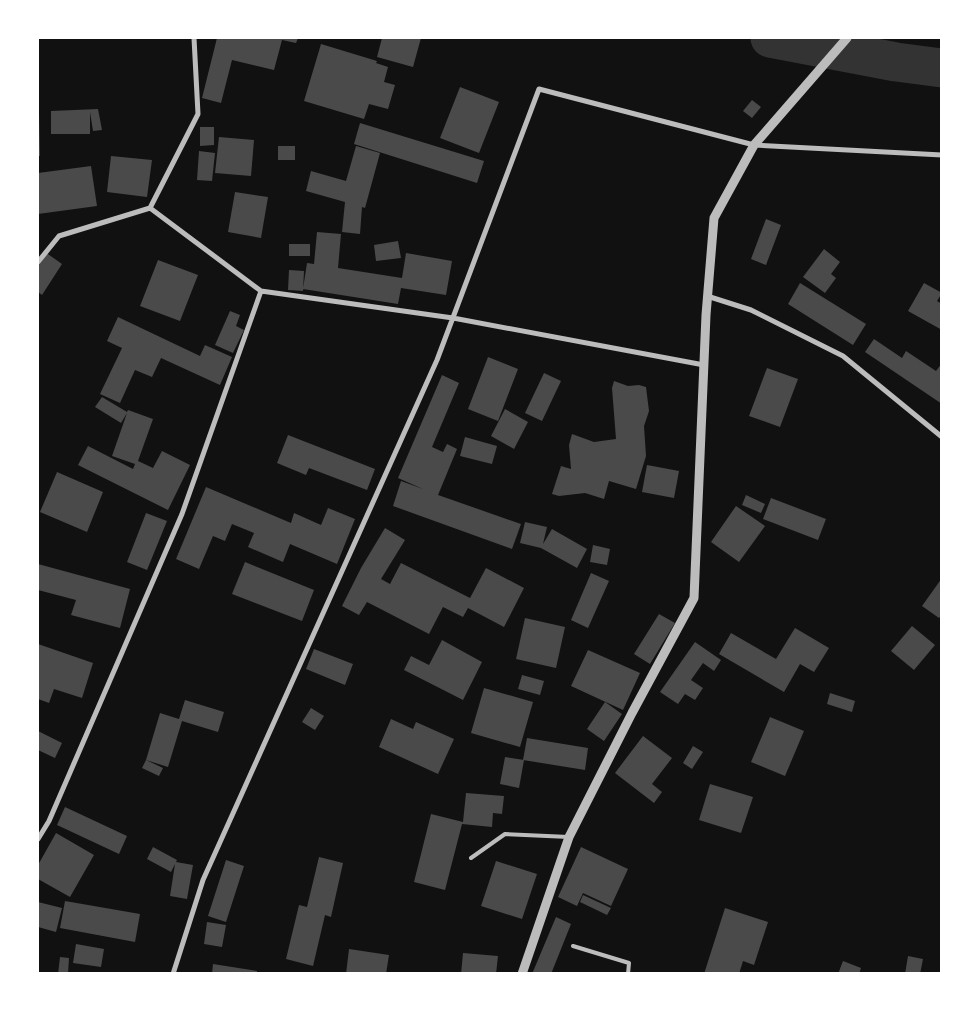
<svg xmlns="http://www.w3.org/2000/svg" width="979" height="1011" viewBox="0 0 979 1011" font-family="Barlow,sans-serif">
<rect width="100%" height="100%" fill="#111"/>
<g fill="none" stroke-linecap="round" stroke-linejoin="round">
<path stroke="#333" stroke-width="39" d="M770,38l126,24 46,6"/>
</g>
<path fill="#4a4a4a" d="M217,38h81l-2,5 -14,-3 -8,30 -42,-10 -11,43 -19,-5z
M382,38h39l-8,29 -36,-10z
M321,44l56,17 -1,2 12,4 -4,15 11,3 -7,24 -19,-5 -5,15 -60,-18z
M460,87l39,15 -20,51 -39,-15z
M752,100l9,7 -9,11 -9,-7z
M98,109l4,21 -9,1 -3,-19v22h-39v-23z
M38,114h1l1,42h-2z
M360,123l124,38 -7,22 -123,-39z
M200,127h14v18l-14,1z
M219,137l35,3 -3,36 -36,-3z
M278,146h17v14h-17z
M356,146l24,7 -15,55 -3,-1 -2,27 -18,-2 3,-30 -39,-11 5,-20 35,10z
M199,151l16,2 -3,28 -15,-1z
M111,156l41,4 -5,37 -40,-5z
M91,166l6,40 -59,8v-41z
M235,192l33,5 -7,41 -33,-6z
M766,219l15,6 -15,40 -15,-6z
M317,232l24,2 -3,34 64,10 4,-25 46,8 -6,34 -45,-7 -3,16 -95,-15 4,-26 7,1z
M398,241l3,17 -25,3 -2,-16z
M289,244h21v12h-21z
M824,249l16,13 -9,12 5,4 -11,15 -22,-16z
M45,252l17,12 -20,31 -4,-3v-29z
M158,260l40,15 -18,46 -40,-15z
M289,270l15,1 -1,20 -15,-1z
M800,283l66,41 -13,21 -65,-41z
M924,283l18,10 -5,8 5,3v26l-34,-19z
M230,311l10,4 -4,11 8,4 -11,23 -18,-8z
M118,317l82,39 5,-11 27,12 -12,28 -59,-27 -9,19 -17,-7 -15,33 -20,-9 22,-46 -15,-7z
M874,339l28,19 4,-7 30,20 6,-8v41l-77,-52z
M488,357l30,12 -20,52 -30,-12z
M767,368l31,11 -18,48 -31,-11z
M544,373l17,8 -19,40 -17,-8z
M442,375l17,8 -27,64 11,5 4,-8 10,5 -19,46 83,29 -9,25 -119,-43 8,-25 22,8 -25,-11z
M614,381l14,5 11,-1 7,2 3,24 -5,15 2,30 -10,33 -27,-8 -5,18 -19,-6 -26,3 -7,-2 9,-28 10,3 -2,-24 3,-11 22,8 22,-3 -4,-51z
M102,397l25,15 1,-2 25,9 -15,42 15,7 9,-17 28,14 -22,45 -90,-45 10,-19 45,23 2,-5 -23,-8 15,-43 -6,10 -26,-16z
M505,409l23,13 -14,27 -23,-13z
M288,435l87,34 -8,21 -58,-22 -3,7 -29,-12z
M465,437l32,9 -5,18 -32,-8z
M647,465l32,6 -5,27 -32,-6z
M57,472l46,20 -16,40 -47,-20z
M206,487l85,36 3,-10 27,12 7,-17 27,11 -18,45 -47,-20 -7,18 -35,-15 6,-14 -22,-9 -7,17 -12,-5 -14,33 -23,-10z
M746,495l19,9 -4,9 -19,-8z
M771,498l55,21 -8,21 -55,-21z
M736,506l29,20 -26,36 -28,-20z
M146,513l21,8 -20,49 -20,-8z
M525,522l22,5 -4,17 9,-15 35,20 -10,19 -36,-20 -21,-5z
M385,528l20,12 -24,39 9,5 11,-21 69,35 16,-30 38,20 -20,39 -36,-19 -5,9 -20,-10 -14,27 -62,-32 -8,13 -17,-9 19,-38z
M593,545l17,4 -3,16 -17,-3z
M245,562l69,28 -12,31 -70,-27z
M38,564l92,25 -10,39 -49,-13 5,-15 -38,-10z
M591,573l18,8 -21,47 -17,-8z
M942,578v36l-3,4 -17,-12z
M659,614l16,9 -25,41 -16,-10z
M525,618l40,9 -9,41 -40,-9z
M912,626l23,19 -21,25 -23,-19z
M795,628l34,20 -15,24 -14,-8 -16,28 -65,-38 12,-21 45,26z
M442,640l40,22 -19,38 -59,-30 7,-14 18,9z
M695,642l26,18 -7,11 -11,-8 -12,17 12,8 -8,12 -10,-6 -7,10 -18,-12z
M38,644l55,19 -11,35 -28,-9 -5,14 -11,-4z
M314,649l39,15 -8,21 -39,-16z
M588,650l52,23 -17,37 -52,-24z
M522,675l22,6 -4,14 -22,-6z
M484,688l49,14 -13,45 -49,-14z
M830,693l25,8 -3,11 -25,-8z
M185,700l39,12 -6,20 -36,-11 -14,46 -22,-7 17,8 -4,8 -17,-8 4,-8 14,-47 19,6z
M605,702l17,12 -18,27 -17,-12z
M311,708l13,8 -9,14 -13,-8z
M770,717l34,14 -19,45 -34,-14z
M391,719l22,10 3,-7 38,17 -16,35 -59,-27z
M38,731l24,12 -7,15 -17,-8z
M643,736l29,22 -20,26 10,8 -8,11 -39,-30z
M527,738l61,10 -3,22 -62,-10z
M693,746l10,6 -11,17 -9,-6z
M505,757l19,3 -5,28 -19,-4z
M710,784l43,13 -12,36 -42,-13z
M466,793l38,3 -2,18 -9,-1 -1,14 -30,-3 -17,66 -31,-8 17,-68 32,8z
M65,807l62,29 -8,18 -62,-29z
M56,833l38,22 -24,42 -32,-18v-14z
M153,847l24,13 -1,2 17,3 -6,34 -17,-3 5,-32 -4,8 -24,-13z
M581,847l47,22 -17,37 -28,-13 -6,13 -19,-9z
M319,857l24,6 -12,54 -6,-2 -12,51 -27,-7 13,-54 8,2z
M226,860l18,6 -18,56 -18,-6z
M496,861l41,13 -15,45 -41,-13z
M583,895l28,13 -4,7 -27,-13z
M65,901l75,13 -5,28 -75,-14z
M38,902l24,6 -6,24 -18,-5z
M725,908l43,14 -14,43 -11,-4 -4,13h-35z
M556,917l15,7 -20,50h-19z
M207,922l19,3 -4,22 -18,-3z
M76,944l28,5 -3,18 -28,-4z
M349,949l40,6 -3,19h-40z
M463,953l35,3 -2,18h-35z
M908,956l15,3 -3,15h-15z
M60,957l9,1 -1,16h-10z
M843,961l18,7 -2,6h-21z
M213,964l44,7v3h-45z"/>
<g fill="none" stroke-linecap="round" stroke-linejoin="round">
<path stroke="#bcbcbc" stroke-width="4" d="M471,858l34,-24 64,3
M573,946l56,17 -1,11"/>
<path stroke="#bcbcbc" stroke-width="5" d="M150,208l48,-94 -4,-76
M38,262l21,-26 91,-28 111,83 192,27 251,47
M707,296l44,14 92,46 99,81
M38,839l11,-18 133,-307 79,-223
M173,974l30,-94 234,-520 102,-271 215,56 188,10"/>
<path stroke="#bcbcbc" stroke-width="9" d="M522,974l47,-137 63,-124 62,-115 12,-283 8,-97 40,-73 93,-107"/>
</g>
<rect width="979" height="1011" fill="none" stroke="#ffffff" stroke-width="78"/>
</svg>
